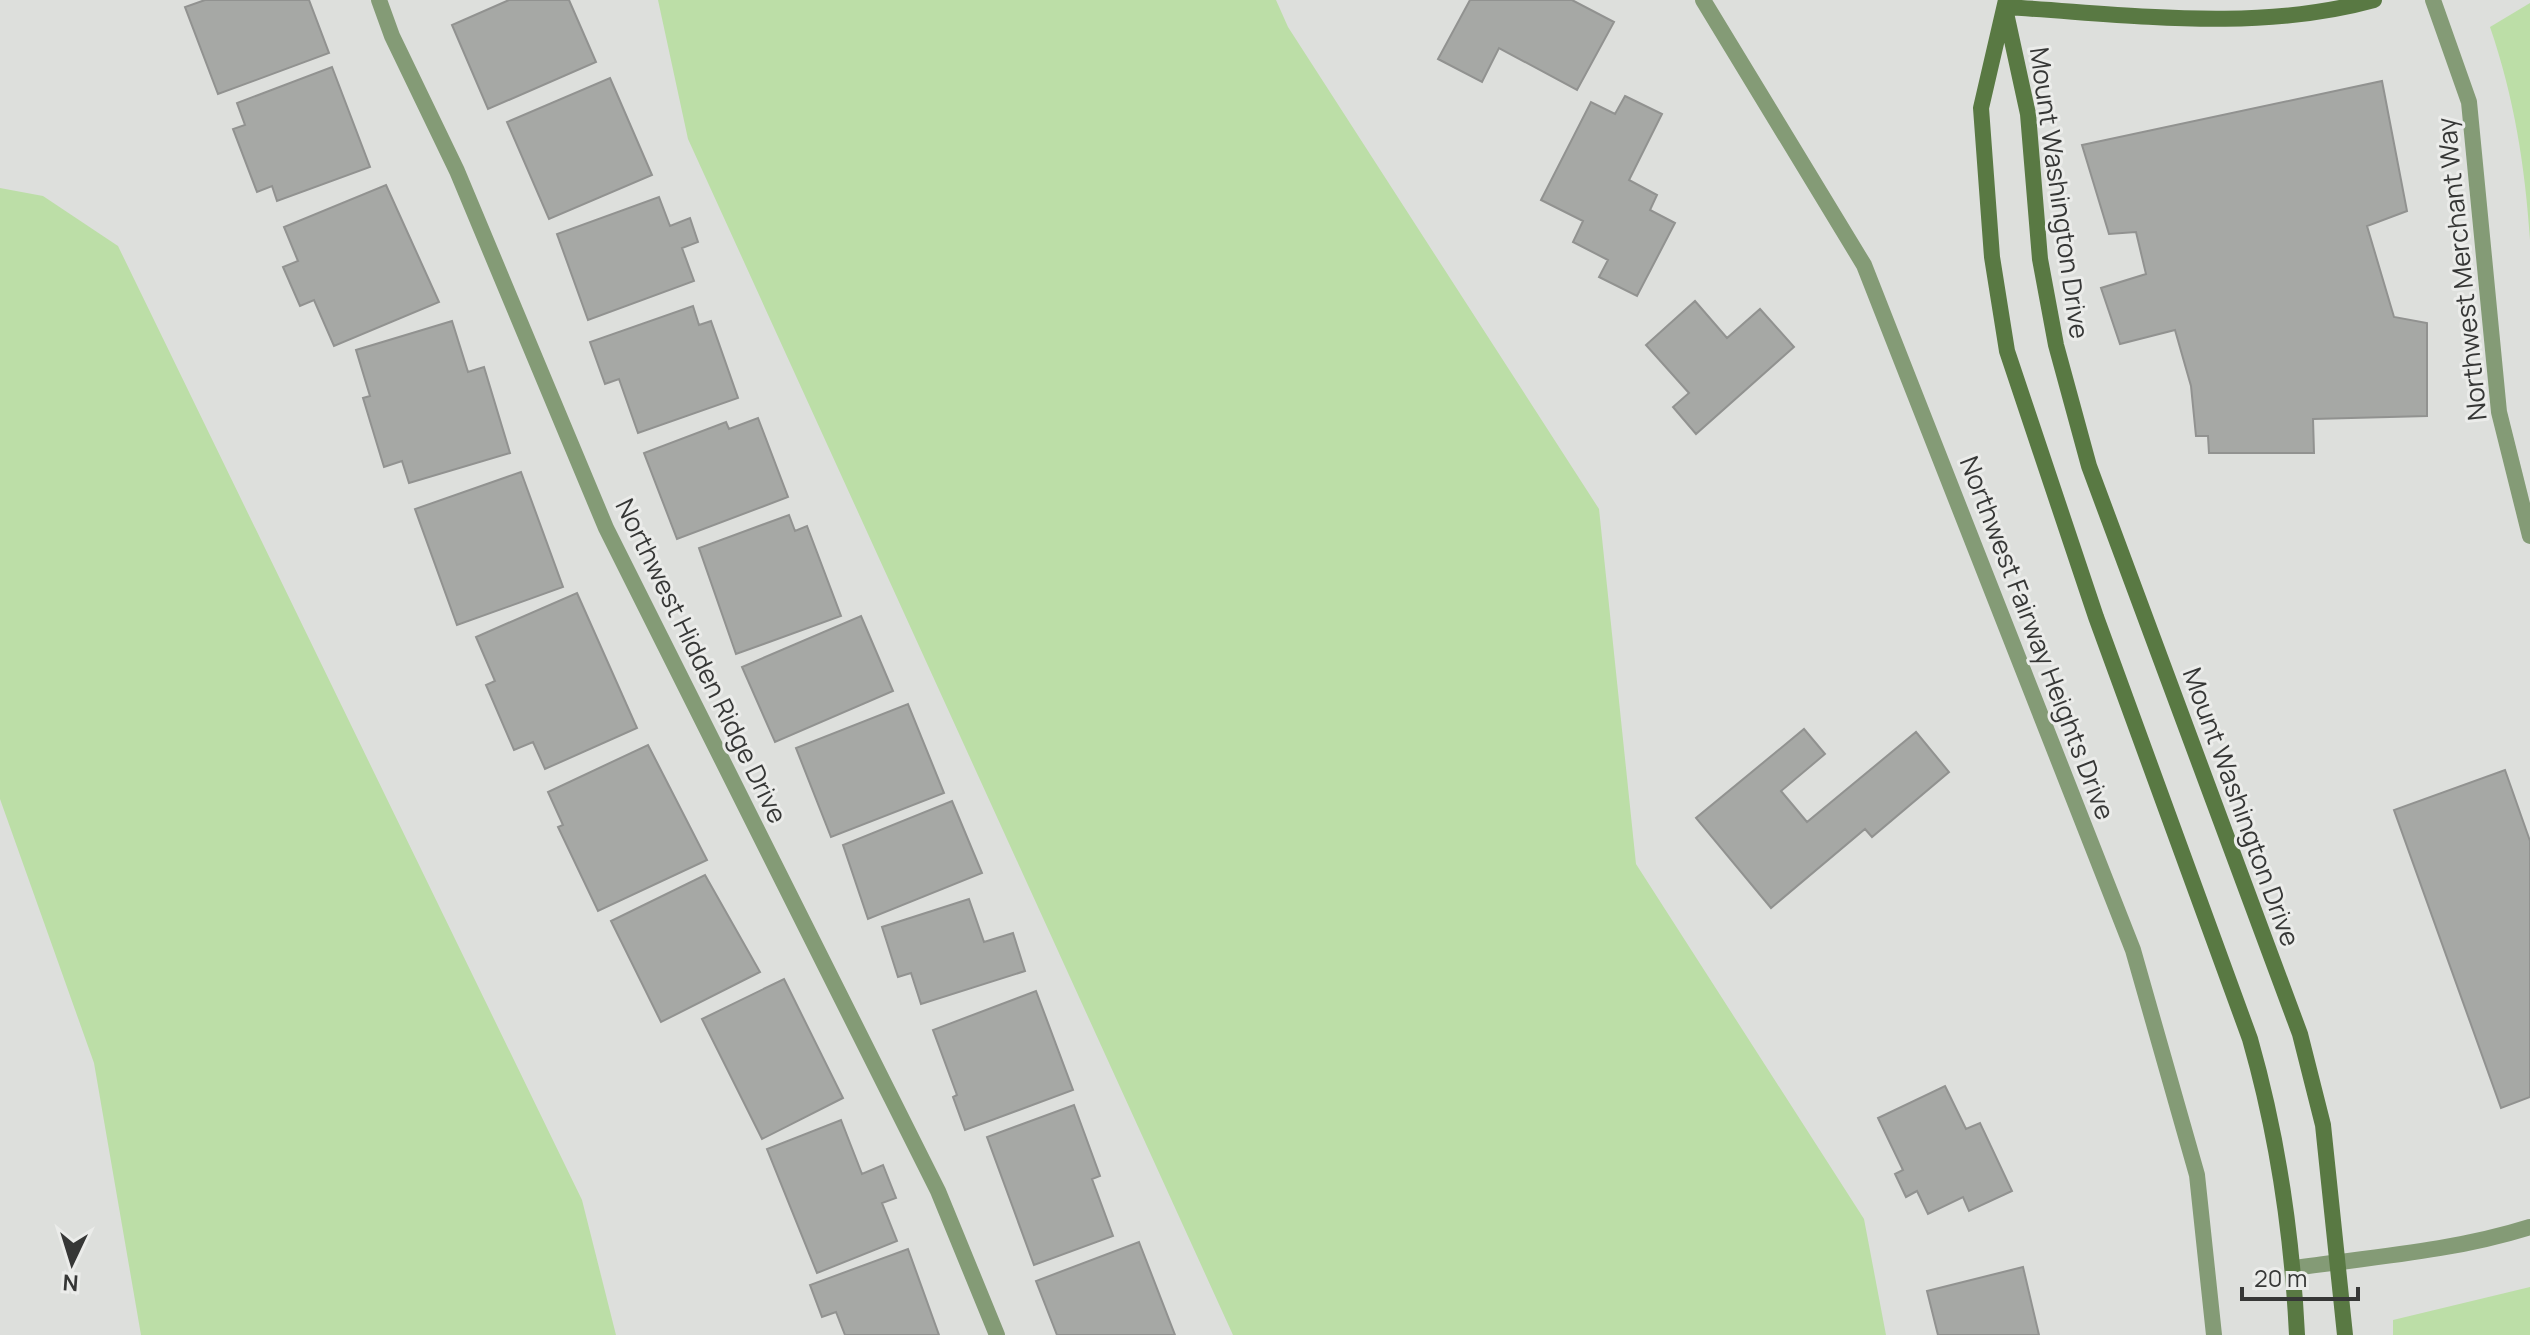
<svg xmlns="http://www.w3.org/2000/svg" width="2530" height="1335" viewBox="0 0 2530 1335" font-family="Manrope,sans-serif">
<rect width="100%" height="100%" fill="#dddfdc"/>
<path fill="#bcdea7" d="M658,0h618l12,27 311,482 37,355 228,355 22,116h-653l-545,-1196z
M2530,3v237c-5,-75 -16,-143 -40,-213z
M0,188l43,8 75,50 464,954 34,135h-475l-47,-272 -94,-264z
M2530,1287v48h-137v-15z"/>
<path fill="#a6a8a5" stroke="#919290" stroke-width="2" d="M205,0h104l20,53 -111,41 -33,-87z
M509,0h60l27,62 -108,47 -36,-84z
M1470,0h102l42,22 -37,68 -78,-42 -17,34 -44,-23z
M332,67l38,100 -93,34 -5,-15 -15,6 -24,-63 12,-4 -8,-22z
M610,78l42,97 -103,44 -42,-97z
M2382,81l25,130 -40,15 27,91 33,6v93l-114,3 1,34h-105l-1,-17h-12l-5,-50 -16,-56 -55,14 -19,-56 45,-14 -10,-42 -27,2 -27,-89z
M1625,96l37,18 -33,66 28,15 -7,15 25,13 -38,73 -38,-19 9,-17 -35,-18 10,-21 -42,-21 50,-98 24,12z
M386,185l53,117 -105,44 -20,-46 -14,6 -17,-39 15,-6 -14,-34z
M659,197l11,29 20,-8 8,24 -16,6 12,33 -106,39 -31,-86z
M1695,301l32,37 33,-29 34,38 -98,87 -23,-27 16,-14 -43,-48z
M693,306l6,19 12,-4 27,77 -100,35 -19,-54 -14,5 -15,-42z
M452,321l16,51 16,-5 26,86 -101,30 -7,-22 -18,6 -21,-69 7,-2 -14,-46z
M758,418l30,79 -111,42 -33,-86 82,-31 3,7z
M521,472l42,115 -106,38 -42,-116z
M789,515l6,16 12,-5 34,90 -105,38 -37,-106z
M577,593l60,135 -92,41 -12,-27 -19,8 -28,-65 9,-4 -19,-44z
M861,616l32,75 -118,51 -33,-75z
M908,704l36,89 -113,44 -35,-89z
M1804,729l21,25 -44,37 26,31 109,-90 33,40 -77,65 -7,-8 -94,79 -75,-90z
M648,745l59,115 -109,51 -40,-84 5,-2 -15,-33z
M2505,770l25,71v256l-29,11 -107,-298z
M952,801l30,72 -114,46 -25,-74z
M705,875l55,97 -99,50 -50,-101z
M969,899l15,43 29,-9 12,38 -104,33 -10,-31 -13,4 -16,-50z
M784,979l59,119 -81,41 -60,-120z
M1036,991l37,99 -108,40 -12,-33 4,-2 -24,-65z
M1945,1086l21,43 14,-6 32,68 -43,20 -6,-14 -35,17 -11,-23 -11,6 -11,-23 8,-4 -25,-52z
M1074,1105l26,71 -8,3 21,57 -79,29 -47,-128z
M841,1120l21,54 21,-9 13,33 -14,5 15,38 -80,32 -50,-124z
M1139,1242l36,93h-118l-21,-54z
M908,1249l31,86h-94l-9,-23 -14,5 -12,-32z
M2023,1267l16,68h-101l-11,-44z"/>
<g fill="none" stroke-linecap="round" stroke-linejoin="round">
<path stroke="#849b76" stroke-width="16" d="M379,0l13,36 65,135 149,357 332,663 59,144
M1703,0l161,265 269,685 64,225 17,160
M2433,0l36,102 30,310 31,124
M2294,1268c79,-11 160,-17 236,-41"/>
<path stroke="#597943" stroke-width="16" d="M2006,0l-25,108 11,149 15,94 89,266 154,422c28,98 42,194 47,296
M2005,7c122,7 250,26 369,-7
M2006,13l22,101 12,145 16,86 33,121 211,568 23,91 22,210"/>
</g>
<g text-anchor="middle" stroke-width="6" stroke-linejoin="round" paint-order="stroke">
<g font-size="26" fill="#363736" stroke="#ebecea">
<text transform="translate(2059 193) rotate(82)" y="9">Mount Washington Drive</text>
<text transform="translate(2462 269) rotate(-96)" y="9">Northwest Merchant Way</text>
<text transform="translate(2037 638) rotate(69)" y="9">Northwest Fairway Heights Drive</text>
<text transform="translate(701 661) rotate(64)" y="9">Northwest Hidden Ridge Drive</text>
<text transform="translate(2241 807) rotate(70)" y="9">Mount Washington Drive</text>
</g>
</g>
<g transform="translate(72 1263) rotate(184)" stroke="#ebecea" stroke-width="6" paint-order="stroke">
<path d="M0-6L14 30L0 20L-14 30Z" fill="#363736"/>
<text y="-12" font-size="22" font-weight="bold" text-anchor="middle" fill="#363736">N</text>
</g>
<path d="M2242 1287v12h116v-12" fill="none" stroke="#363736" stroke-width="4"/>
<text x="2254" y="1287" font-size="24" fill="#363736" stroke="#ebecea" stroke-width="6" paint-order="stroke">20 m</text>
</svg>
